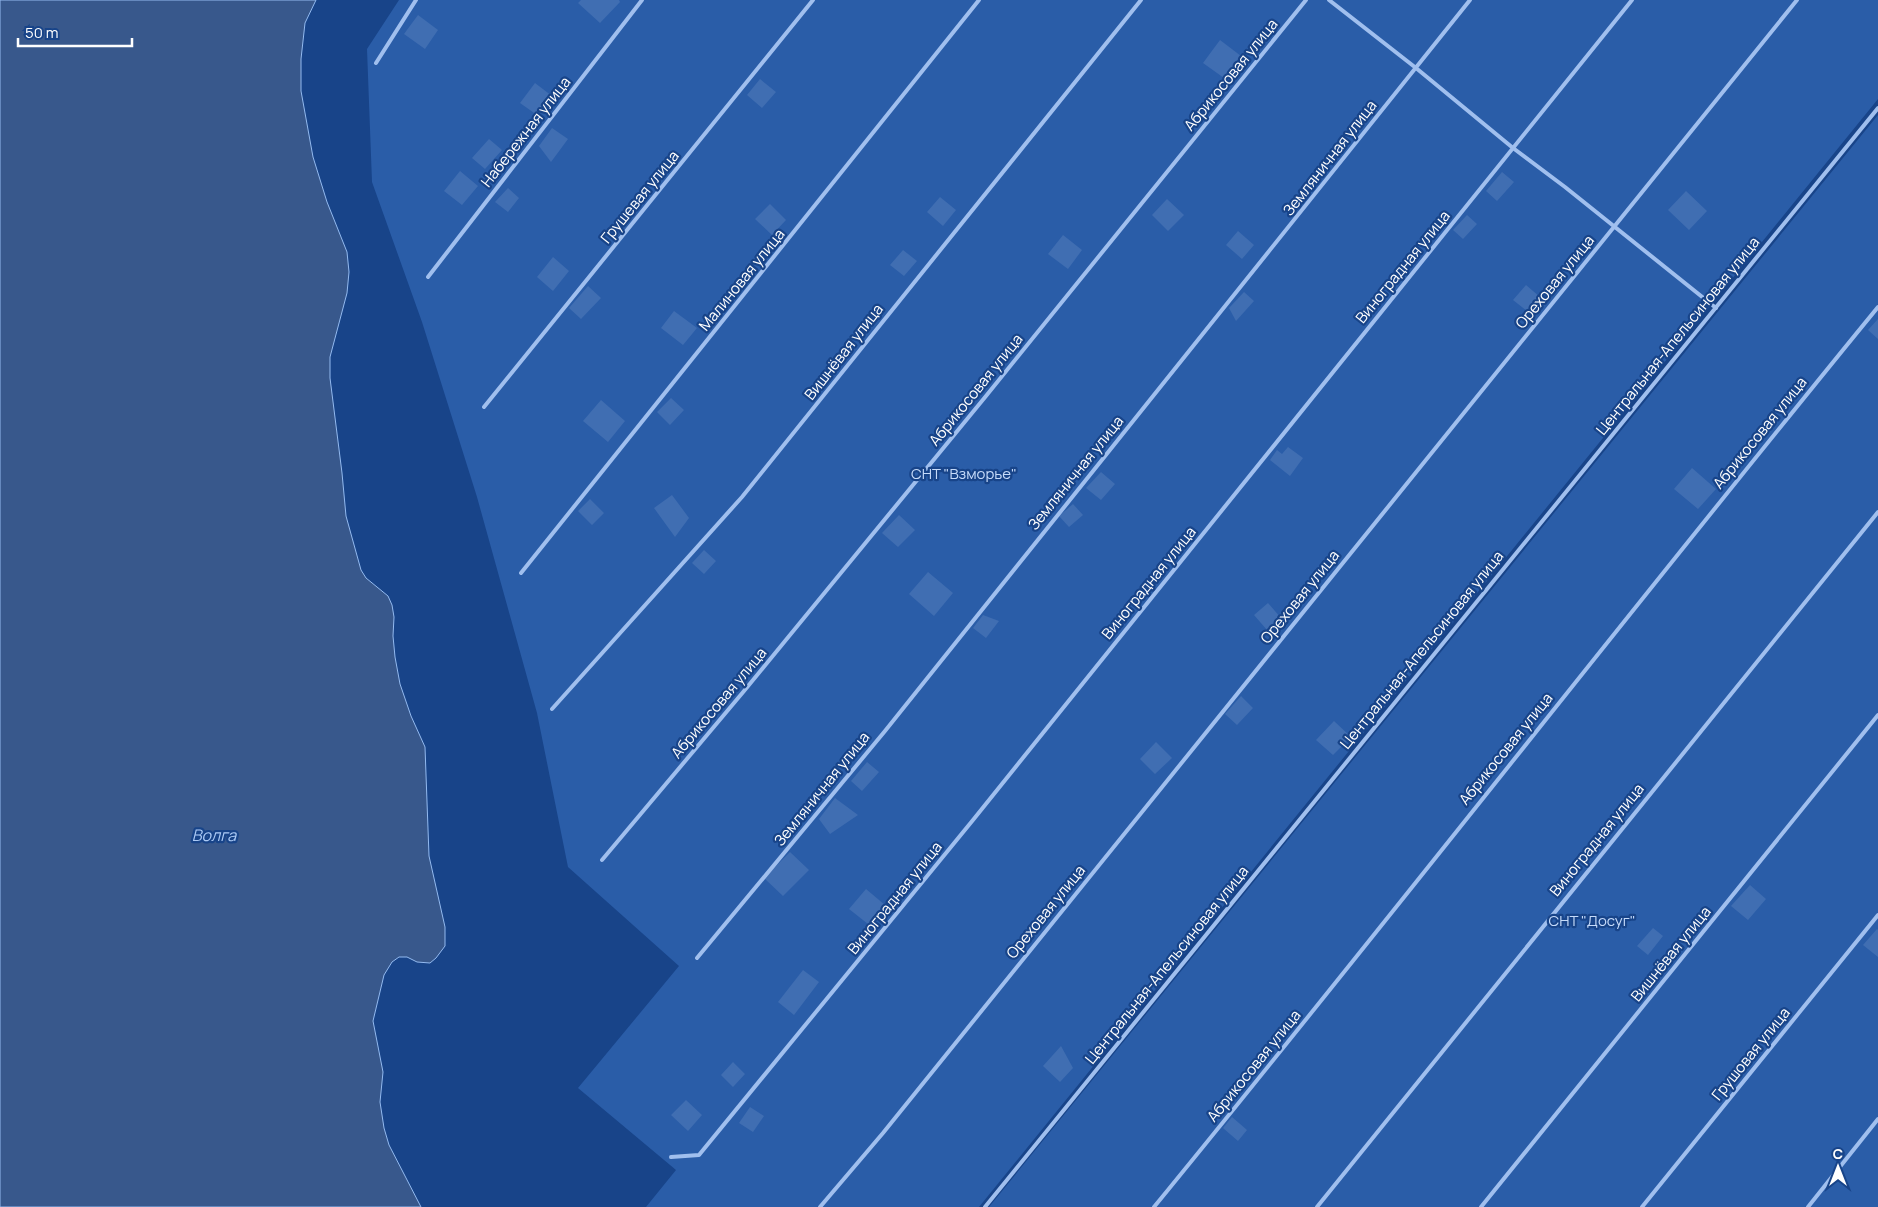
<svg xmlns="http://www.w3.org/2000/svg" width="1878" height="1207" viewBox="0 0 1878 1207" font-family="Manrope,sans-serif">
<rect width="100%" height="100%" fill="#184489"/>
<path fill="#2a5da8" d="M399,0h1479v99l-899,1108h-333l30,-37 -98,-82 101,-122 -111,-99 -31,-154 -60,-216 -55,-175 -50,-140 -5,-133z
M1878,115v1092h-889z"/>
<path fill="#38588c" stroke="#93baf0" d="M0,0h316l-11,23 -4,36v32l12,66 14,45 20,50 2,20 -2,21 -17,64v21l12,95 4,43 15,54 5,8 22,18 4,9 2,12 -1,19 2,21 5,27 11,32 14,31 4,109 16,71v19l-9,12 -6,5 -13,-1 -10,-5h-8l-7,5 -8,13 -11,46 10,51 -3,30 4,26 5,17 32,62h-421z"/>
<path fill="#406eb2" d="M581,0h38l1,2 -20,21 -22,-20z
M418,15l20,15 -13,19 -21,-15z
M1220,40l21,16 -17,22 -21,-15z
M760,79l16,13 -14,16 -15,-13z
M535,83l17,13 -15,19 -17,-12z
M552,128l16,11 -17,23 -12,-16z
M489,139l13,11 -17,19 -13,-11z
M460,171l18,15 -16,19 -18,-14z
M1502,172l12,10 -17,19 -11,-10z
M508,188l11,10 -11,14 -13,-10z
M1686,191l21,20 -18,19 -21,-20z
M940,197l16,13 -13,16 -16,-14z
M1167,199l17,16 -16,16 -16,-16z
M770,204l16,16 -14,15 -17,-16z
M1467,215l10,9 -14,15 -10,-9z
M1238,231l16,14 -12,14 -16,-14z
M1063,235l19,15 -14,19 -20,-15z
M903,250l14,11 -13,15 -14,-11z
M553,257l16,14 -16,20 -16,-14z
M1526,285l14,12 -13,14 -14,-11z
M588,286l13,12 -20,21 -12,-11z
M1244,292l10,9 -18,20 -7,-13z
M674,311l23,17 -14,17 -22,-17z
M1878,319v20l-10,-9z
M671,398l13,12 -14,15 -13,-13z
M601,400l24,21 -17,21 -25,-21z
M1288,447l15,11 -13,18 -20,-16 7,-10 5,4z
M1692,468l24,21 -18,20 -24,-20z
M1101,472l14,12 -14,16 -15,-12z
M672,495l17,23 -14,19 -21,-29z
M590,499l14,14 -12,12 -14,-14z
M1073,504l10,11 -14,12 -10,-11z
M899,515l16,15 -17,17 -16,-14z
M704,550l12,11 -12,13 -12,-11z
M928,572l25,21 -19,23 -25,-22z
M1268,603l13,15 -14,12 -13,-15z
M983,615l16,6 -13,17 -13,-10z
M1241,696l12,12 -16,17 -12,-11z
M1334,721l17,16 -18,18 -17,-15z
M1156,742l16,16 -17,16 -15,-15z
M867,762l12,10 -17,19 -11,-10z
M835,798l23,17 -28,19 -11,-15z
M790,852l19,18 -26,26 -19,-18z
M1750,885l16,14 -18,21 -17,-14z
M866,889l19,16 -17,19 -19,-15z
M1653,928l10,8 -15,19 -11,-9z
M1877,929l1,1v27l-15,-12z
M803,970l16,12 -25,33 -16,-13z
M1061,1046l12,22 -13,14 -17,-16z
M733,1062l12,12 -12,13 -12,-12z
M686,1100l16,15 -14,16 -17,-16z
M750,1107l14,9 -11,16 -14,-9z
M1232,1117l15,13 -9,11 -15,-13z"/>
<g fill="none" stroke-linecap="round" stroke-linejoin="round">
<path stroke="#a0bfee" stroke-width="4" d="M1329,0l87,68 97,80 52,39 151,121
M376,63l40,-63
M428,277l214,-277
M484,407l329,-407
M521,573l458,-573
M552,709l190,-212 399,-497
M602,860l142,-169 242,-295 320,-396
M697,958l188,-227 585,-731
M671,1157l28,-2 274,-335 659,-820
M820,1207l63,-74 914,-1133
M985,1207l893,-1099
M1154,1207c244,-298 480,-602 724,-900
M1317,1207l561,-695
M1481,1207l397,-492
M1642,1207l236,-292
M1808,1207l70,-88"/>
</g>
<g text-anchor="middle" stroke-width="4.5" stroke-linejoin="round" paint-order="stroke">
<g font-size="15" fill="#fff" stroke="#184489">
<text transform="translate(1231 75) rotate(-51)" y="5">Абрикосовая улица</text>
<text transform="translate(526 132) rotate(-52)" y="5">Набережная улица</text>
<text transform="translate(1330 158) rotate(-52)" y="5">Земляничная улица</text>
<text transform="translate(640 197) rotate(-51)" y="5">Грушевая улица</text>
<text transform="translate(1403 267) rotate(-51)" y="5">Виноградная улица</text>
<text transform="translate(742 280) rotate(-51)" y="5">Малиновая улица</text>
<text transform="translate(1555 282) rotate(-51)" y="5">Ореховая улица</text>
<text transform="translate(1678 336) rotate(-51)" y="5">Центральная-Апельсиновая улица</text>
<text transform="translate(844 352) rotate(-52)" y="5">Вишнёвая улица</text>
<text transform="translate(976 390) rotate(-51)" y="5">Абрикосовая улица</text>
<text transform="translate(1760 433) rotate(-51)" y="5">Абрикосовая улица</text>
<text transform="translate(1076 473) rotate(-51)" y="5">Земляничная улица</text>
<text transform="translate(1149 583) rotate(-51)" y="5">Виноградная улица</text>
<text transform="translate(1300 597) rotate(-51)" y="5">Ореховая улица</text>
<text transform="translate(1422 650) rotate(-51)" y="5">Центральная-Апельсиновая улица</text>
<text transform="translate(719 703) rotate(-50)" y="5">Абрикосовая улица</text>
<text transform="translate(1506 749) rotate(-51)" y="5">Абрикосовая улица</text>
<text transform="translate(822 789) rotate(-51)" y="5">Земляничная улица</text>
<text transform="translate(1597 840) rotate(-51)" y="5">Виноградная улица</text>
<text transform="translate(895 898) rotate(-51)" y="5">Виноградная улица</text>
<text transform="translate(1046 912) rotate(-51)" y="5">Ореховая улица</text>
<text transform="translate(1671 954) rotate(-51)" y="5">Вишнёвая улица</text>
<text transform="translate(1167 965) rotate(-51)" y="5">Центральная-Апельсиновая улица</text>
<text transform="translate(1751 1054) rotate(-51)" y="5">Грушовая улица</text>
<text transform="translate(1254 1066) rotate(-51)" y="5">Абрикосовая улица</text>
</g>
<g font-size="15" fill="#c6dbfa" stroke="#184489">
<text x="964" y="479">СНТ "Взморье"</text>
<text x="1592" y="926">СНТ "Досуг"</text>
</g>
<g font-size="16" font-style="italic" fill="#accaf5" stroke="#184489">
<text x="214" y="841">Волга</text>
</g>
</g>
<g transform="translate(1838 1167)" stroke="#184489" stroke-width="4" paint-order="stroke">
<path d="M0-4L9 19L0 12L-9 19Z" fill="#ffffff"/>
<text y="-8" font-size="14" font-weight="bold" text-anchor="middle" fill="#ffffff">С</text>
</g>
<path d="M18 38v8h114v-8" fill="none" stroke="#ffffff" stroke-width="2.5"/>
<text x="25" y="38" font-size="15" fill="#ffffff" stroke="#184489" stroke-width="4" paint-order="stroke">50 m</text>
</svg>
